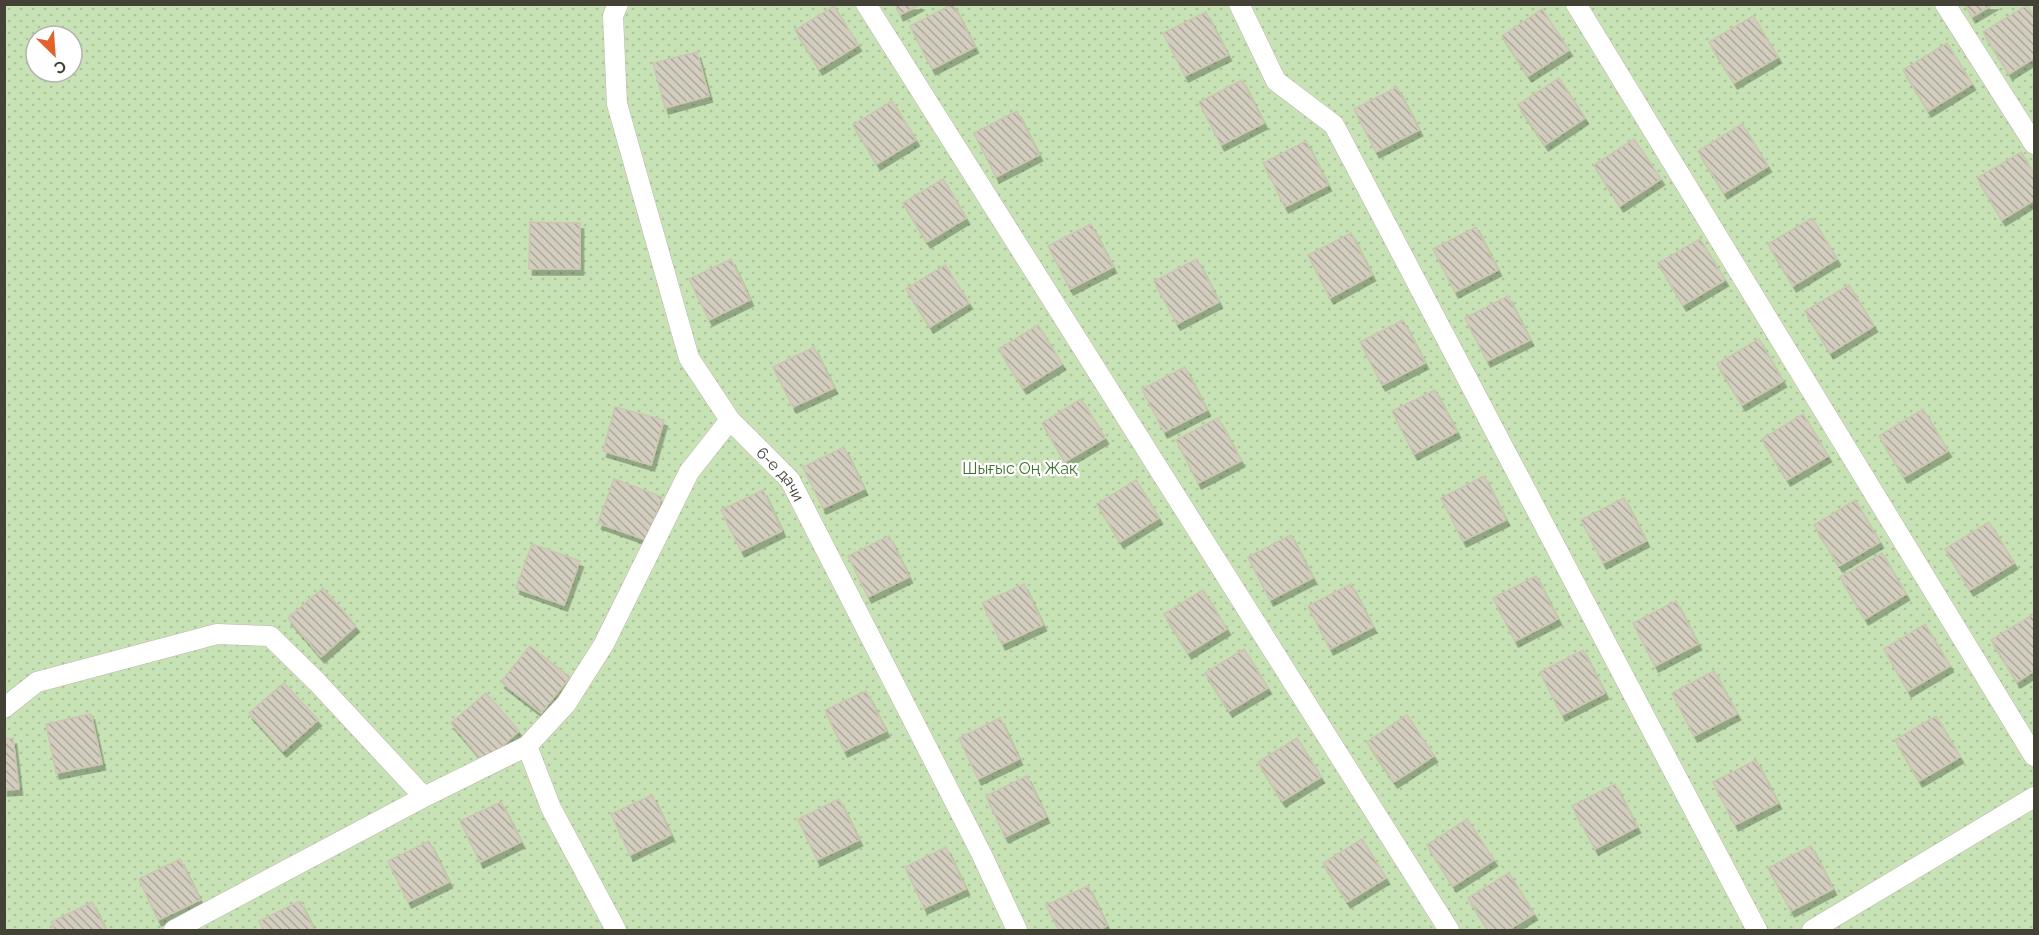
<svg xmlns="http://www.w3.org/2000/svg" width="2039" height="935" viewBox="0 0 2039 935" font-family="Raleway,sans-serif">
<defs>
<pattern id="garden-dots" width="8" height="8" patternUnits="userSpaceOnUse" patternTransform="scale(1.5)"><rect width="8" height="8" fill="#c7e2b4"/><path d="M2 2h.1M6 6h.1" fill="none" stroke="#acc39b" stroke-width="1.8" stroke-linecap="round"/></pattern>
<pattern id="building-back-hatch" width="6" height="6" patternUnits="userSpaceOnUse" patternTransform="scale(1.5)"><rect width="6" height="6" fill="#d2cdbe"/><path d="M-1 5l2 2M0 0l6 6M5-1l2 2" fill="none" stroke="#aca89b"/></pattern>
<filter id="shadow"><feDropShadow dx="3.5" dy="6" stdDeviation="0" flood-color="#0004"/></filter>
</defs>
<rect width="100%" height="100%" fill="#f2f0e7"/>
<path fill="url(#garden-dots)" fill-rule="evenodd" d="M5,5h2029v925h-2029zM36,36h36v36h-36z"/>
<path fill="url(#building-back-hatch)" stroke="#cdc6b2" stroke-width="1.5" filter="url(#shadow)" d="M895,4h26l-21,11z
M953,4l22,43 -43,22 -22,-43z
M1965,4h29l-22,13z
M2027,5l7,12v41l-25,16 -26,-42z
M834,6l24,39 -39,24 -24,-39z
M1542,9l27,41 -41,26 -26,-40z
M1206,12l22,43 -43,21 -22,-43z
M1753,16l25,41 -44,26 -25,-41z
M1947,43l25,41 -44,27 -25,-41z
M697,52l12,44 -44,12 -12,-45z
M1559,78l26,40 -40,27 -27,-40z
M1242,80l22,43 -43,22 -22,-43z
M1397,87l22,43 -43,22 -22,-43z
M892,101l24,39 -39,24 -24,-39z
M1017,111l22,44 -43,22 -22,-44z
M1742,124l26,42 -44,27 -26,-42z
M1634,139l27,40 -41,27 -26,-41z
M1306,141l22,44 -43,22 -22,-44z
M2021,152l13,22v26l-32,20 -25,-42z
M943,179l23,39 -39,24 -24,-39z
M1812,218l25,41 -44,27 -25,-42z
M530,222l50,1v46h-51z
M1091,224l22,43 -43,22 -22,-43z
M1476,227l22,43 -43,22 -22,-43z
M1351,233l21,42 -42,23 -22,-43z
M1700,239l25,41 -42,25 -25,-42z
M731,259l19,41 -41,20 -20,-41z
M1197,259l22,43 -42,22 -23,-43z
M945,265l24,38 -39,24 -24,-38z
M1849,285l25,41 -44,27 -25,-42z
M1508,296l22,44 -43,21 -22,-43z
M1403,320l22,43 -43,22 -22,-43z
M1038,325l24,39 -39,24 -24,-39z
M1759,339l24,42 -41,24 -25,-41z
M814,347l20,41 -41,19 -20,-40z
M1185,367l22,43 -43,22 -22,-43z
M1435,390l22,42 -43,22 -22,-43z
M1081,399l24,39 -40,24 -23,-39z
M615,407l49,13 -13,45 -48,-14z
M1923,409l25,42 -44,26 -25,-41z
M1803,414l25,42 -41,24 -25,-41z
M1218,418l23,43 -43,22 -22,-43z
M844,447l20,42 -41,19 -20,-41z
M1484,476l22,44 -43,21 -22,-43z
M614,479l48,18 -16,43 -48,-17z
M1136,480l23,38 -39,24 -23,-38z
M763,490l19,41 -41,20 -20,-41z
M1624,498l22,43 -43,22 -22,-43z
M1855,500l25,42 -41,24 -25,-41z
M1989,522l25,41 -44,27 -25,-41z
M1291,535l22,43 -43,22 -22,-43z
M889,536l20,41 -41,20 -20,-41z
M532,544l48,17 -16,44 -48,-17z
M1882,553l24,41 -41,25 -25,-42z
M1536,576l22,43 -43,22 -22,-43z
M1024,584l19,41 -41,19 -20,-41z
M1351,584l22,43 -43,22 -22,-43z
M323,588l33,38 -35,31 -33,-39z
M1203,590l24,39 -39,24 -24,-39z
M1676,601l22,43 -43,22 -22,-43z
M2034,614v57l-17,11 -26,-42z
M1925,624l25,42 -42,25 -24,-42z
M530,646l40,31 -29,36 -40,-31z
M1244,649l24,39 -39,23 -24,-38z
M1583,650l22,43 -43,22 -22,-43z
M1714,671l23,43 -43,22 -22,-43z
M284,683l34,37 -35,31 -34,-38z
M866,691l20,40 -42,20 -19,-41z
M486,693l33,38 -35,31 -33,-39z
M91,714l11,50 -46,9 -10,-49z
M1407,715l27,41 -40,26 -27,-40z
M1936,716l24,41 -41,24 -24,-41z
M1000,718l19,41 -41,20 -19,-41z
M13,738l6,51 -15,1v-51z
M1297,738l24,39 -39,24 -24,-39z
M1756,760l22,43 -43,22 -22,-43z
M1027,776l19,41 -41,20 -19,-41z
M1615,784l22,43 -42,22 -23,-43z
M652,795l19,40 -41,20 -19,-41z
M839,799l20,41 -42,20 -19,-41z
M501,802l20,40 -41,20 -20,-41z
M1467,819l27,41 -41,26 -26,-41z
M1362,839l24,39 -39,24 -24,-39z
M429,841l20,41 -41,20 -20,-41z
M1811,846l22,43 -42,22 -23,-43z
M946,847l20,42 -42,19 -19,-41z
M180,859l20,41 -42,20 -19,-41z
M1509,873l25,41 -26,16h-20l-20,-32z
M1088,886l19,40 -8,4h-40l-13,-25z
M300,901l14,29h-51l-4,-9z
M92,902l14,28h-51l-4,-8z"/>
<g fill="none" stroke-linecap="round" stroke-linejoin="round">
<g stroke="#bcb9ab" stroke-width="21">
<g id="service">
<path id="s1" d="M618,4l-5,12 4,88 72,254 41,62 60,60 191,373 36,77"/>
<path d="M866,4l583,926"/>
<path d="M1239,4l37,77 58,44 423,805"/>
<path d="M1576,4l458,752"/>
<path d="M1945,4l89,140"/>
<path d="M4,708l33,-26 180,-48 53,2 47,46 107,115"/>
<path d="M527,746l24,62 65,122"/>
<path d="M174,930l250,-133 103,-51 39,-42 38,-60 85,-172 41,-52"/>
<path d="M1812,930l222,-133"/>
</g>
</g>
<use href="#service" stroke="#fff" stroke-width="20"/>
</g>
<g text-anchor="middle" stroke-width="4.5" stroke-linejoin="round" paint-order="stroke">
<g font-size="16" fill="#407130" stroke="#fff">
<text x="1020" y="474">Шығыс Оң Жақ</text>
</g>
<g font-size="16" fill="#444137" stroke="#fff">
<text dy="6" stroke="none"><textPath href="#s1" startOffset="514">6-е дачи</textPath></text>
</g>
</g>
<rect width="2039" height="935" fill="none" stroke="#444137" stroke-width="12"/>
<g transform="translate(54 54) rotate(155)"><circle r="28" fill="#ffffff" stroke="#b4b3af" stroke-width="1.5"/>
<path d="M0-4.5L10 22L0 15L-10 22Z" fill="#e55f2b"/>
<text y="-9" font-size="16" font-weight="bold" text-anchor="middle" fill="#444137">С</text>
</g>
</svg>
